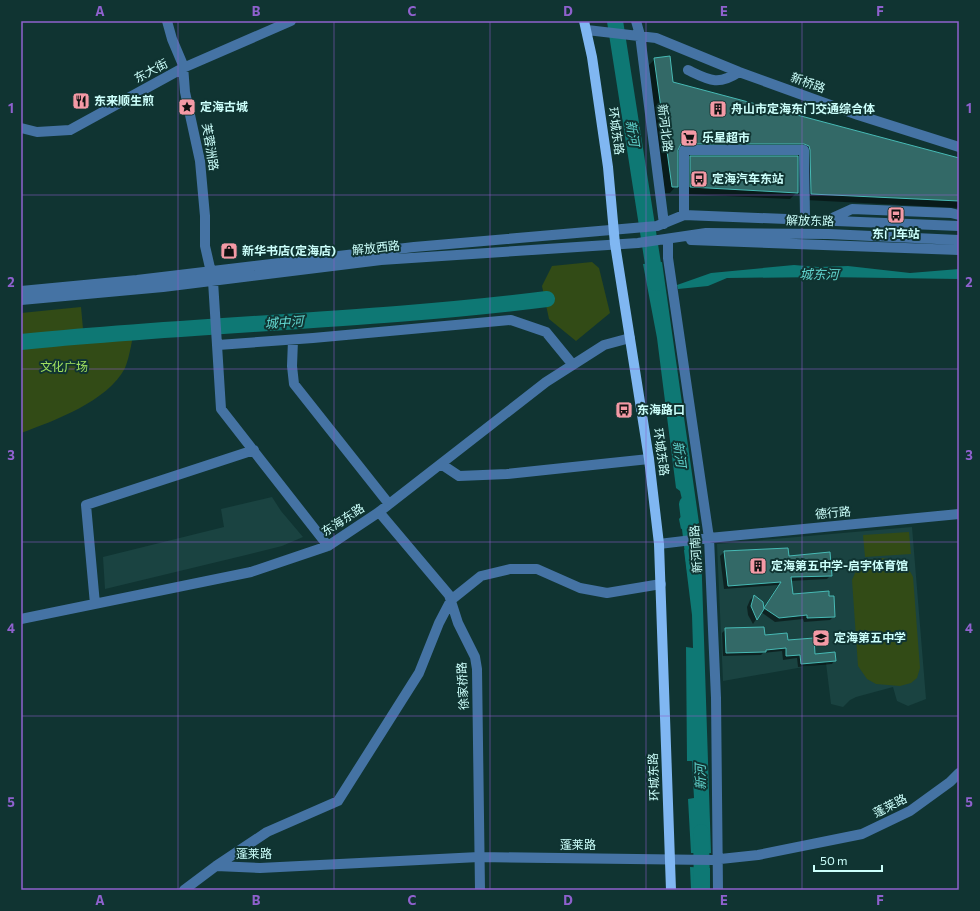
<svg xmlns="http://www.w3.org/2000/svg" width="980" height="911" viewBox="0 0 980 911" font-family="Commissioner,'Noto Sans SC',sans-serif">
<rect width="100%" height="100%" fill="#103432"/>
<path fill="#1a4341" d="M272,497l9,14 22,26 -21,9 -36,9 -141,34 -2,-32 121,-30 -3,-18z
M912,527l14,172 -18,7 -11,-5 -4,-14 -37,10 -6,3 -7,7 -12,-3 -5,-41 -103,18 -6,-137z"/>
<path fill="#324b16" d="M592,262l7,6 11,45 -34,28 -27,-22 -7,-33 10,-20z
M81,307l2,22 52,-3c-3,13 -5,30 -10,42 -17,33 -71,53 -104,65v-120z
M909,532l2,22 -46,3 -2,-22z
M882,558c15,2 25,5 31,19l7,91 -3,10 -6,5 -11,3 -24,-2 -9,-5 -9,-13 -6,-86 6,-14 15,-7z"/>
<path fill="#0e7874" d="M662,262l37,261 -18,6 -2,-10 6,-7 -5,-21 -4,-3 -19,-150 -14,-74z
M794,265l24,2 30,-1 62,7 49,-4v10l-135,-2 -97,1 -19,8 -30,3 -1,-4 34,-12z
M701,548l10,305h-20l-3,-54 6,-1 -2,-37h-5l-1,-114 7,1 -1,-33 -8,-65z
M690,867l20,1v22h-19z"/>
<path fill="#0007" d="M655,59l17,24 287,76v49l-154,-8 -1,-43 -7,-7 -121,1v35l-6,7h-5l-17,-127z
M691,158l106,34 -7,7 -106,-5v-30z
M724,552l64,5 43,18 -4,4 -37,2 2,14 42,21 -4,4 -26,2 -1,-3 -28,3 -14,-10 -8,12 -5,-9 -1,-8 3,-7 4,-4 9,13 15,-24 -54,4 -4,-33z
M726,629l61,12 27,14 21,5 -3,4 -34,3 -1,-9 -14,2 -1,-9 -19,2 -2,2 -38,1 -1,-23z"/>
<g fill="none" stroke-linecap="round" stroke-linejoin="round">
<path stroke="#0e7874" stroke-width="16" d="M615,21l41,262
M21,342c175,-18 351,-21 526,-43
M687,504l8,66
M701,832l1,58"/>
</g>
<path fill="#336967" stroke="#47bab5" d="M670,56l3,26 286,76v43l-148,-7 -1,-44 -1,-4 -5,-2h-123l-3,6v37h-6l-18,-129z
M690,156h108v37l-108,-6z
M788,548l1,8 41,-4 2,24 -41,1 2,17 36,-3v5h5l1,21 -28,1v-3l-28,3 -15,-10 17,-26 -53,4 -4,-35z
M754,595l9,7 1,7 -7,11 -6,-14z
M764,627l1,8 22,-2 1,7 26,-2 1,16 20,-2 1,9 -35,3 -1,-9 -14,1v-8l-20,2v2l-40,1 -1,-25z"/>
<g fill="none" stroke-linecap="round" stroke-linejoin="round">
<path stroke="#4573a4" stroke-width="10" d="M167,21l5,18 11,26 2,27 15,69 5,55v30l8,35 8,128 107,137
M636,21l4,14 24,189
M587,30l69,8 83,34 119,43 101,32
M688,70c21,10 30,16 51,2
M21,128l16,4 33,-2 113,-62 108,-47
M684,215v-65h120l1,68
M830,219l22,-10 99,4 8,2
M668,240v18l41,280 7,160 2,192
M691,240l268,10
M21,291l116,-11 277,-33 243,-21 27,-11 275,11
M21,300l142,-13 218,-27 257,-17 68,-10 122,1 131,6
M293,340l-1,26 2,18 95,120
M218,345l95,-7 198,-18 35,12 27,33
M441,464l18,12 48,-2 142,-15
M379,512l70,83 9,28 17,34 2,12 3,221
M659,544l50,-6 250,-24
M95,604l-9,-99 168,-55
M21,619l230,-47 77,-26 51,-34 167,-130 58,-37 26,-7
M216,866l51,-34 71,-31 81,-128 20,-50 12,-23 30,-24 29,-7h27l43,19 27,5 54,-9
M184,890l32,-24 44,2 219,-11 232,3 47,-5 104,-21 48,-23 40,-29 9,-9"/>
<path stroke="#80b7f2" stroke-width="10" d="M584,21l8,36 16,110 7,77 34,215 10,85 12,346"/>
</g>
<path fill="none" stroke="#8f61ce" stroke-width="1" stroke-opacity="0.55" d="M178,21v869M334,21v869M490,21v869M646,21v869M802,21v869M21,195h938M21,369h938M21,542h938M21,716h938"/>
<defs>
<g id="restaurant-square" transform="scale(0.9)"><rect x="-9" y="-9" width="18" height="18" rx="4" fill="#f49aa6" stroke="#103432"/><path d="M-5-6h1v4h1v-4h1v4h1v-4h1v5L-1.5 .5V6h-2V.5L-5-1ZM5-6V6H3V1.5H1.5Q1.5-4 5-6Z" fill="#111"/></g>
<g id="sight-square" transform="scale(0.9)"><rect x="-9" y="-9" width="18" height="18" rx="4" fill="#f49aa6" stroke="#103432"/><path d="M0-6L1.8-2.2L6-1.7L2.9 1.2L3.7 5.4L0 3.3L-3.7 5.4L-2.9 1.2L-6-1.7L-1.8-2.2Z" fill="#111"/></g>
<g id="building-square" transform="scale(0.9)"><rect x="-9" y="-9" width="18" height="18" rx="4" fill="#f49aa6" stroke="#103432"/><path d="M-4-6H4V6H1V3H-1V6H-4ZM-2.5-4.3h1.7v1.8h-1.7ZM.8-4.3h1.7v1.8H.8ZM-2.5-1h1.7V.8h-1.7ZM.8-1h1.7V.8H.8Z" fill="#111"/></g>
<g id="supermarket-square" transform="scale(0.9)"><rect x="-9" y="-9" width="18" height="18" rx="4" fill="#f49aa6" stroke="#103432"/><path d="M-6-5.5h2.5l.6 2H6L4.5 2H-2.5L-4.4-4H-6ZM-1.5 3.2a1.3 1.3 0 1 0 .1 0ZM3 3.2a1.3 1.3 0 1 0 .1 0Z" fill="#111"/></g>
<g id="bus-square" transform="scale(0.9)"><rect x="-9" y="-9" width="18" height="18" rx="4" fill="#f49aa6" stroke="#103432"/><path d="M-5-6H5V4H4V6H2V4H-2V6H-4V4H-5ZM-3.5-4V0h7V-4ZM-3.5 1.2v1.5H-2V1.2ZM2 1.2v1.5H3.5V1.2Z" fill="#111"/></g>
<g id="shop-square" transform="scale(0.9)"><rect x="-9" y="-9" width="18" height="18" rx="4" fill="#f49aa6" stroke="#103432"/><path d="M-5-2.5h2.3a2.7 3.5 0 0 1 5.4 0H5L5.5 6h-11ZM-1.5-2.5h3a1.5 2.3 0 0 0-3 0Z" fill="#111"/></g>
<g id="school-square" transform="scale(0.9)"><rect x="-9" y="-9" width="18" height="18" rx="4" fill="#f49aa6" stroke="#103432"/><path d="M0-5L7-2L0 1L-7-2ZM-4 1L0 2.5L4 1V4Q0 6-4 4Z" fill="#111"/></g>
</defs>
<g fill-rule="evenodd">
<use href="#restaurant-square" x="81" y="101"/>
<use href="#sight-square" x="187" y="107"/>
<use href="#building-square" x="718" y="109"/>
<use href="#supermarket-square" x="689" y="138"/>
<use href="#bus-square" x="699" y="179"/>
<use href="#bus-square" x="896" y="215"/>
<use href="#shop-square" x="229" y="251"/>
<use href="#bus-square" x="624" y="410"/>
<use href="#building-square" x="758" y="566"/>
<use href="#school-square" x="821" y="638"/>
</g>
<g text-anchor="middle" stroke-width="4" stroke-linejoin="round" paint-order="stroke">
<g font-size="12" fill="#ccfffb" stroke="#103432">
<text transform="translate(151 71) rotate(-28)" y="4">东大街</text>
<text transform="translate(808 83) rotate(20)" y="4">新桥路</text>
<text transform="translate(665 128) rotate(83)" y="4">新河北路</text>
<text transform="translate(616 131) rotate(82)" y="4">环城东路</text>
<text transform="translate(210 147) rotate(81)" y="4">芙蓉洲路</text>
<text transform="translate(810 221) rotate(1)" y="4">解放东路</text>
<text transform="translate(376 248) rotate(-6)" y="4">解放西路</text>
<text transform="translate(661 452) rotate(82)" y="4">环城东路</text>
<text transform="translate(833 513) rotate(-5)" y="4">德行路</text>
<text transform="translate(343 520) rotate(-33)" y="4">东海东路</text>
<text transform="translate(696 549) rotate(-94)" y="4">新河南路</text>
<text transform="translate(463 686) rotate(-93)" y="4">徐家桥路</text>
<text transform="translate(654 777) rotate(-92)" y="4">环城东路</text>
<text transform="translate(890 806) rotate(-27)" y="4">蓬莱路</text>
<text x="578" y="849">蓬莱路</text>
<text x="254" y="858">蓬莱路</text>
</g>
<g font-size="12" font-weight="bold" fill="#ccfffb" stroke="#103432" text-anchor="start">
<text x="94" y="105">东来顺生煎</text>
<text x="200" y="111">定海古城</text>
<text x="731" y="113">舟山市定海东门交通综合体</text>
<text x="702" y="142">乐星超市</text>
<text x="712" y="183">定海汽车东站</text>
<text x="896" y="238" text-anchor="middle">东门车站</text>
<text x="242" y="255">新华书店(定海店)</text>
<text x="637" y="414">东海路口</text>
<text x="771" y="570">定海第五中学-启宇体育馆</text>
<text x="834" y="642">定海第五中学</text>
</g>
<g font-size="12" fill="#a1e15f" stroke="#103432">
<text x="64" y="371">文化广场</text>
</g>
<g font-size="13" font-style="italic" fill="#61d4ce" stroke="#103432">
<text transform="translate(633 133) rotate(81)" y="5">新河</text>
<text transform="translate(819 274) rotate(1)" y="5">城东河</text>
<text transform="translate(284 322) rotate(-4)" y="5">城中河</text>
<text transform="translate(680 454) rotate(82)" y="5">新河</text>
<text transform="translate(700 777) rotate(-91)" y="5">新河</text>
</g>
</g>
<rect width="980" height="911" fill="none" stroke="#103432" stroke-width="44"/>
<path d="M814 865v6h68v-6" fill="none" stroke="#ccfffb" stroke-width="2"/>
<text x="820" y="865" font-size="12" fill="#ccfffb" stroke="#103432" stroke-width="3" paint-order="stroke">50 m</text>
<rect x="22" y="22" width="936" height="867" fill="none" stroke="#8f61ce" stroke-width="1.5"/>
<g font-size="13" text-anchor="middle" font-weight="bold" fill="#8f61ce">
<text x="100" y="16">A</text>
<text x="256" y="16">B</text>
<text x="412" y="16">C</text>
<text x="568" y="16">D</text>
<text x="724" y="16">E</text>
<text x="880" y="16">F</text>
<text x="11" y="113">1</text>
<text x="969" y="113">1</text>
<text x="11" y="287">2</text>
<text x="969" y="287">2</text>
<text x="11" y="460">3</text>
<text x="969" y="460">3</text>
<text x="11" y="633">4</text>
<text x="969" y="633">4</text>
<text x="11" y="807">5</text>
<text x="969" y="807">5</text>
<text x="100" y="905">A</text>
<text x="256" y="905">B</text>
<text x="412" y="905">C</text>
<text x="568" y="905">D</text>
<text x="724" y="905">E</text>
<text x="880" y="905">F</text>
</g>
</svg>
